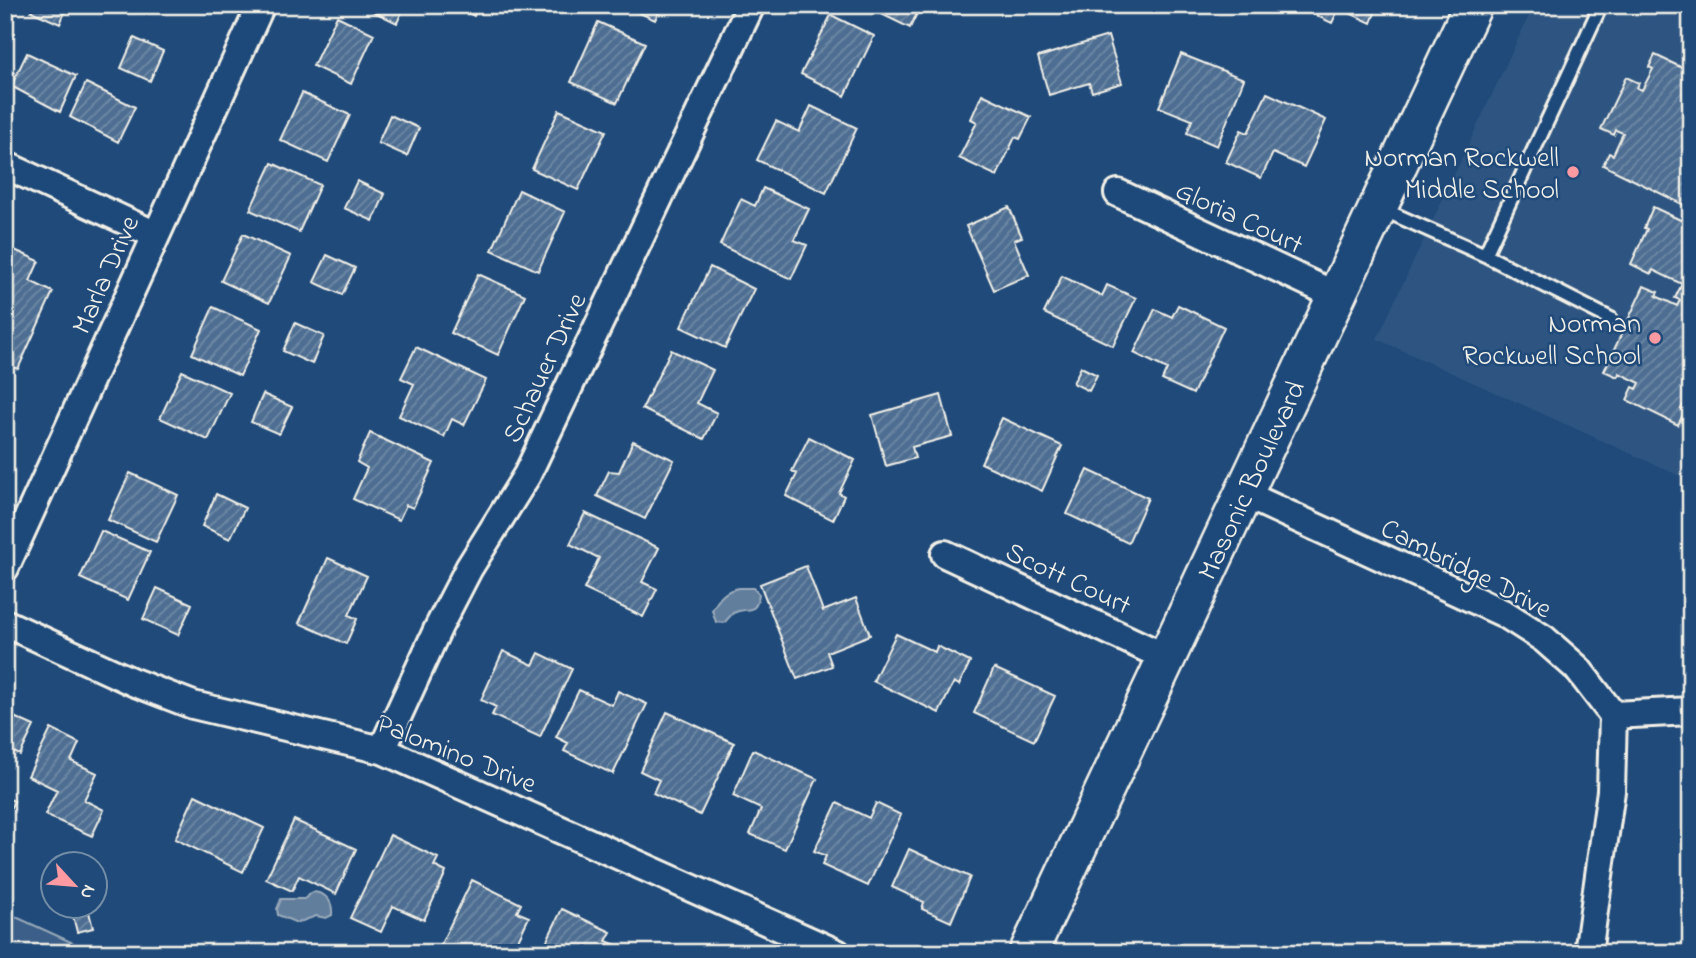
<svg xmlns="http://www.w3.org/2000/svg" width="1696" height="958" viewBox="0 0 1696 958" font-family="'Indie Flower',sans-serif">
<defs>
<pattern id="building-hatch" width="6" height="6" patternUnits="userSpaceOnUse" patternTransform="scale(1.75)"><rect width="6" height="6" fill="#4d6e92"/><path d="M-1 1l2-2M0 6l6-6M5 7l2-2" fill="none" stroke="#708aa6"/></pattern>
</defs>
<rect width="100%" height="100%" fill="#1f4a7a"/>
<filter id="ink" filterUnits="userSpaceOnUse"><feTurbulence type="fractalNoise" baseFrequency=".0143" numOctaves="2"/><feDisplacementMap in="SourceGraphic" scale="14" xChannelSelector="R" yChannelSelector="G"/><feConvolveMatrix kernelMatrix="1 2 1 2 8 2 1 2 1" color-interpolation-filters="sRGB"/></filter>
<g filter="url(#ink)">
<path fill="#2d5581" d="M1534,5h157v476l-314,-142z"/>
<path fill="#3a5f88" stroke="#97a8b8" stroke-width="2" d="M5,912l90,41h-90z"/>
<path fill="#627e9d" stroke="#9cacbb" stroke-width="2" d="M739,588h14l6,6c-3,22 -11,12 -26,19l-9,10 -8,-1 -4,-12c7,-12 13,-20 27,-22z
M313,892c14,1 20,10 19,23l-6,3 -10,-2 -19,7 -19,-8 -1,-6 4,-10h23z"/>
<path fill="url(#building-hatch)" stroke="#f4f1e8" stroke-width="2" d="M34,5h34l-8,19 -29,-13z
M360,5h45l-8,18z
M451,5h28l-5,11z
M622,5h40l-7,15z
M863,5h58l-11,23z
M1303,5h75l-7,18 -32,-15 -7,15 -30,-14z
M831,15l43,21 -29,60 -44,-22z
M337,16l37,18 -23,50 -38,-18z
M598,22l47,21 -28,60 -46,-21z
M1108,36l14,47 -30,9 -3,-9 -40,12 -11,-38z
M134,38l29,13 -13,30 -29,-13z
M27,53l49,23 -16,36 -49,-26z
M1181,54l63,25 -27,67 -30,-13 5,-13 -33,-13z
M1655,55l36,17v125l-5,9 -83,-41 6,-12 4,2 10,-22 -7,-3 -2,5 -13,-6 25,-52 13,6 -2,5 5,2 11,-21 -4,-2z
M86,83l49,24 -17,35 -48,-25z
M302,93l48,22 -22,47 -48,-22z
M1267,93l59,27 -22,47 -31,-14 -12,25 -35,-16 15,-32 7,3z
M982,94l49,23 -11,22 -5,-2 -18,39 -38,-18 18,-36 -6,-3z
M811,106l46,22 -31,65 -69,-33 19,-39 23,11z
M559,110l47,21 -28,59 -46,-21z
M390,115l29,13 -12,28 -29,-13z
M272,163l48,22 -21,47 -49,-22z
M357,181l28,13 -12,27 -29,-13z
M763,188l46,21 -15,31 13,5 -16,34 -71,-34 21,-46 14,7z
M519,190l46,22 -27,59 -46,-21z
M1009,207l13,30 -8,3 15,35 -35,15 -28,-64z
M1653,207l38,18v182l-7,-3 -3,5 4,2 -7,14 -51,-25 6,-13 4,2 3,-6 -21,-10 -1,4 -14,-6 40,-85 14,6 -2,4 21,10 3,-6 -5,-2 7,-14 -29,-14 -2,4 -20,-10 16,-35 -3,-1z
M243,234l48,22 -22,47 -48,-22z
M8,247l31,14 -9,20 23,11 -35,77 -13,-5v-112z
M327,255l28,13 -13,27 -28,-13z
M710,267l44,22 -29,59 -44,-21z
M478,274l47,21 -27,60 -47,-22z
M1062,276l40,20 5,-11 29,13 -23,48 -69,-33z
M1178,305l46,22 -31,67 -31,-14 5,-11 -33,-16 21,-44 17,8z
M213,307l48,22 -21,47 -48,-22z
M295,323l29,13 -12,28 -29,-13z
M416,347l70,33 -22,45 -12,-6 -8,18 -45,-21 15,-32 -13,-6z
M671,350l42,20 -16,33 20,10 -13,26 -62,-30z
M1081,367l16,8 -8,16 -16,-8z
M182,371l48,22 -22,47 -48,-22z
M263,394l29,13 -13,27 -28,-12z
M941,395l11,41 -40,11 3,11 -29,8 -14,-51z
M1002,418l60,28 -20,45 -61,-28z
M370,433l64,30 -21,45 -7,-3 -7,15 -46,-21 14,-31 -10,-6z
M809,437l46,23 -16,33 5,3 -11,24 -47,-24 11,-22 -5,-3z
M633,441l41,19 -29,59 -48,-23 12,-25 10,1z
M1088,470l60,28 -20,45 -61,-29z
M130,473l48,22 -22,47 -48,-22z
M216,494l29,14 -15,31 -28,-13z
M585,513l74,35 -17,34 15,7 -14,28 -59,-28 15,-31 -29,-14z
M101,531l49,21 -22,48 -48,-22z
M328,558l39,18 -18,39 8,4 -11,25 -47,-21z
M806,566l17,45 33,-13 14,37 -43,17 5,14 -35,13 -37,-95z
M157,588l35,16 -14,31 -35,-16z
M896,634l39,18 2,-6 33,16 -11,23 -5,-3 -15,31 -66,-32z
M503,651l30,14 6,-12 33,16 -32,68 -48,-22 4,-8 -15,-7z
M994,668l61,28 -21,45 -60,-28z
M579,690l33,15 6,-14 29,13 -34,70 -49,-23 4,-8 -12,-6z
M667,712l67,31 -34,72 -47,-22 6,-13 -19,-9z
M5,713l29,13 -14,29 -13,-6 -2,3z
M51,729l28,14 -8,18 26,12 -13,27 20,10 -12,26 -47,-21 12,-25 -29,-14z
M753,750l64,29 -32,70 -35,-15 11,-25 -28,-13z
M195,795l69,33 -21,44 -68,-33z
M5,797l9,4 -9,19z
M837,803l32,15 7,-15 25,12 -33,71 -46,-21 4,-9 -12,-5z
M294,820l62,29 -20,45 -37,-18 -7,15 -26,-12z
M390,835l48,23 -4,8 12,6 -22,48 -31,-14 -12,26 -31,-14z
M909,849l61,28 -19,45 -29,-13 2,-7 -32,-15z
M472,880l49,24 -4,8 12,5 -17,36h-32l-7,-4 -2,4h-28l-5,-3z
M562,909l49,23 -5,9 13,5 -3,7h-75z
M89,912l4,16 -16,4 -4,-16z"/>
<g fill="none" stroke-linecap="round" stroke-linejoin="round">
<g stroke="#f4f1e8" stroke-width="18">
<path id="lane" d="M1382,209l103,46 116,-250
M1485,255l126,64"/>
</g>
<g stroke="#f4f1e8" stroke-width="32">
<path id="street" d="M5,165l151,70
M1118,193l217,102
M1242,493l263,121 39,25 33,29 36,47 -2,76 -23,162
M945,554l222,104
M5,568l256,-563
M5,623l128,59 60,23 189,45 455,203
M1613,715l78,-4
M382,750l57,-124 30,-58 58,-93 224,-470"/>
</g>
<g stroke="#f4f1e8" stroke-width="42">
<g id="secondary">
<path id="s1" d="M1028,953l445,-948"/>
</g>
</g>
<use href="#lane" stroke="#1f4a7a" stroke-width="12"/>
<use href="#street" stroke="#1f4a7a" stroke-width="26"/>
<use href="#secondary" stroke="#1f4a7a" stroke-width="37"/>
</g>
</g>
<g fill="#ff9aa2" stroke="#1f4a7a" stroke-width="2.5">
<circle cx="1573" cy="172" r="7"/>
<circle cx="1655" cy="338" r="7"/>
</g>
<g text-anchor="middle" stroke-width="5" stroke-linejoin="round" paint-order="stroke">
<g font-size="28" fill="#f4f1e8" stroke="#1f4a7a" text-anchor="end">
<text x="1559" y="166">Norman Rockwell<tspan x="1559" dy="32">Middle School</tspan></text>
<text x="1641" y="332">Norman<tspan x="1641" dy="32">Rockwell School</tspan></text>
</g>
<g font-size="28" fill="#f4f1e8" stroke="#1f4a7a">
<text transform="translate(1240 216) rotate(25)" y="10">Gloria Court</text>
<text transform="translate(104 274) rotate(-66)" y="10">Marla Drive</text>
<text transform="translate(543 367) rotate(-65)" y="10">Schauer Drive</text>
<text dy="10" stroke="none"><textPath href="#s1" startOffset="523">Masonic Boulevard</textPath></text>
<text transform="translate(1467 567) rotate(27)" y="10">Cambridge Drive</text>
<text transform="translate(1069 577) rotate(25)" y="10">Scott Court</text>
<text transform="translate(457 752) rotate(22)" y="10">Palomino Drive</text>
</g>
</g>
<rect width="1696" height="958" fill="none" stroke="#1f4a7a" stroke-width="28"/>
<rect x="14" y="14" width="1668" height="930" fill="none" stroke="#f4f1e8" stroke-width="2.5" filter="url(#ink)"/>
<g transform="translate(74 885) rotate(116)"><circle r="33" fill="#1f4a7a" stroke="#748da6" stroke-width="2"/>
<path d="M0-5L12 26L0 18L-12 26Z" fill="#ff9aa2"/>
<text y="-10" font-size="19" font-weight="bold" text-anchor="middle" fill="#f4f1e8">N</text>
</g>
</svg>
